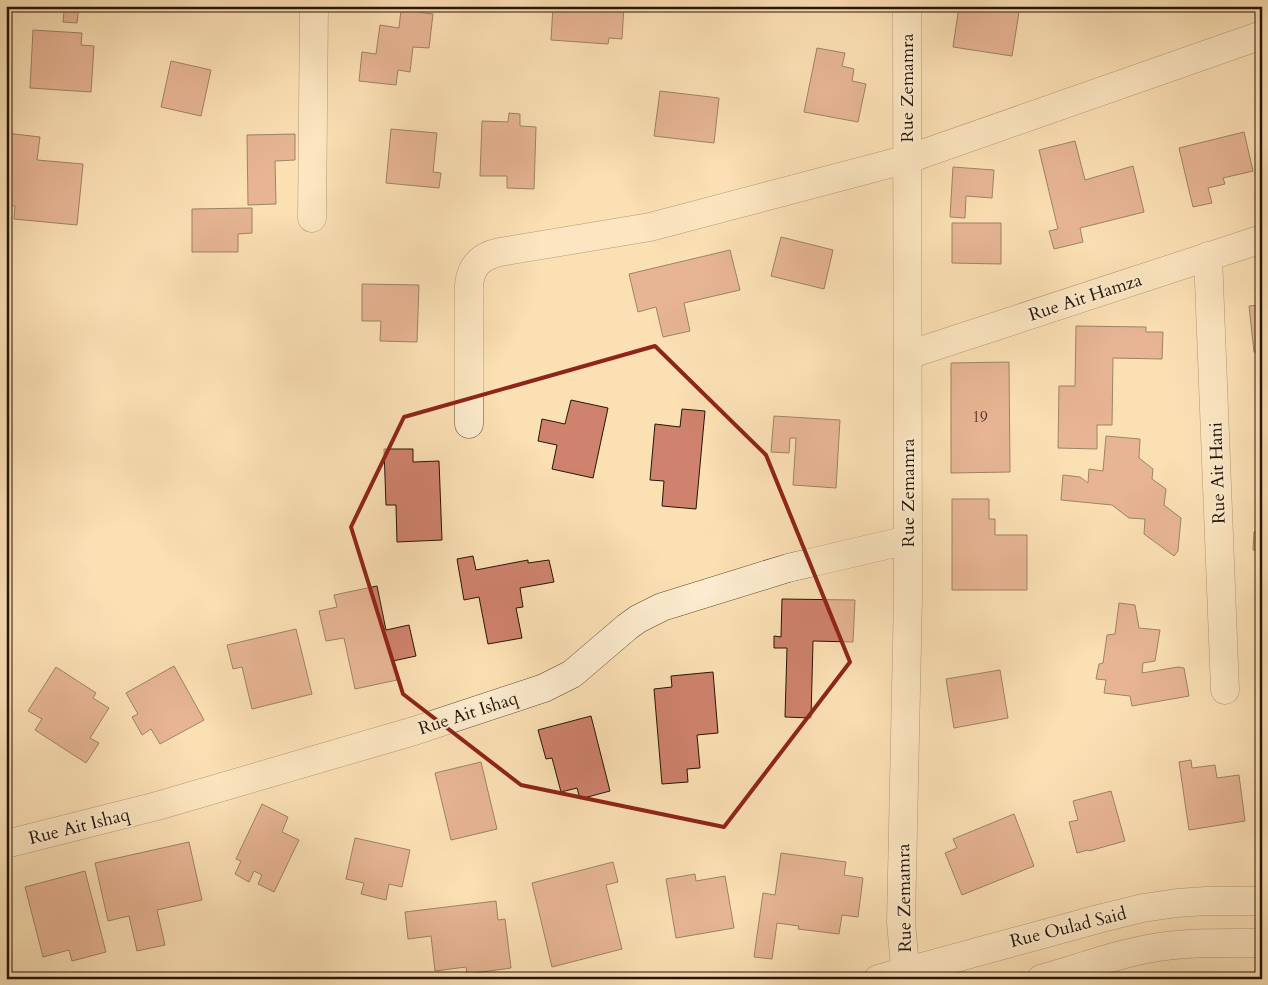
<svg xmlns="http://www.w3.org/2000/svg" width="1268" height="985" viewBox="0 0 1268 985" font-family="Cardo,serif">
<rect width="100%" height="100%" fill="#fbe0b4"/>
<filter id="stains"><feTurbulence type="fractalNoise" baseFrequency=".004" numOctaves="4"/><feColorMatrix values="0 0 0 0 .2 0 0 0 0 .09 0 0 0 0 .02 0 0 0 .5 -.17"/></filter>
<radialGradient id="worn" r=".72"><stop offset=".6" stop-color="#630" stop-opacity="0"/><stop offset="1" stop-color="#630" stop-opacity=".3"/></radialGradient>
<path fill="#cf826d" stroke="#261504" d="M26,6h53l-2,17 -14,-1 1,-11z
M553,6h71l-2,33 -13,-1 -1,6 -57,-4z
M959,6h61l-8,50 -59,-9z
M401,10l32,4 -4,34 -16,-1 -3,25 -12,-2 -2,15 -37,-4 3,-29 14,2 4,-29 19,3z
M33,30l49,3 -1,12 13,1 -3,46 -61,-4z
M817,48l28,5 -3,13 12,3 -2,12 14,3 -8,38 -54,-10z
M171,61l40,9 -10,46 -40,-9z
M660,91l59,7 -5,45 -60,-7z
M509,113l11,1v12l16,1 -2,62 -27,-1v-12h-27l2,-55 26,1z
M391,129l46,4 -4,39 8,1 -2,15 -53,-5z
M1244,132l9,39 -30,7 2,6 -17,4 4,15 -19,4 -14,-59z
M6,133l34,4 -3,23 46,4 -6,61 -63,-6 1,-13 -9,-1 4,-51 -4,-1z
M295,134v26l-20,1 1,43 -28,1 -1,-70z
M1075,141l10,39 48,-14 11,46 -64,16 3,14 -29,7 -5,-18 9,-2 -19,-79z
M953,167l41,3 -2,28 -26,-2 -1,22 -15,-1z
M252,208v25l-14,1v18h-46v-43z
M952,223h49v41l-49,-1z
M781,237l52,13 -9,39 -53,-13z
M730,250l10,40 -56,13 6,28 -27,6 -7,-30 -18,5 -9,-38z
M362,284l57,1 -2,57 -37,-1 1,-20h-19z
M1262,305v47h-8l-5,-46z
M1076,326l70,1v5h17l-1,27 -49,-1 -1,67h-15v24l-39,-1 1,-62h16z
M1009,362l1,110 -59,1v-110z
M571,400l37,8 -15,70 -41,-9 5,-24 -19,-4 4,-22 23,5z
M682,409l23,2 -9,98 -34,-3 2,-25 -14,-1 5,-56 25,3z
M774,416l66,4 -4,68 -43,-3 3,-47h-6l-1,15 -18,-1z
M1106,436l34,3 -1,19 14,11 -1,10 14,10 -2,16 17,13 -3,33 -4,5 -30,-22 1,-15 -16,-1 -17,-13 -51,-5 2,-25 17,2 8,6 1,-14 14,2z
M384,449h29v13l26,-1 3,79 -45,2 -1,-37h-10z
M952,499h37v20h6v16h32v55h-75z
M1254,532h8v19l-9,-1z
M473,556l3,14 52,-10v3l21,-3 5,22 -34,6 3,19 -7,1 6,30 -34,6 -9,-47 -15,3 -7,-41z
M377,586l9,44 23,-5 7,31 -23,5 4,19 -42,9 -11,-51 -18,3 -7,-30 18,-4 -3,-12z
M782,599l73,1 -2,42 -40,-1 -2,77 -26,-1 2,-69h-13v-12l7,1z
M1119,603l16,2 4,23 21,2 -5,31 -12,2 -1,10 36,-6 6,1 5,28 -57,10 -2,-10 -26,-3 2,-13 -10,-1 3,-15 4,-1 4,-28 8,-1z
M296,629l16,65 -60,15 -10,-42 -9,2 -6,-24z
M174,666l30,54 -44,24 -9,-15 -9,6 -10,-18 6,-3 -12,-21z
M56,667l40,26 -3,5 16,10 -19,30 9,5 -13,20 -51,-33 7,-11 -14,-8z
M1000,670l8,48 -54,10 -8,-49z
M713,672l5,61 -21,2 3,33 -13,1 1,13 -26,2 -8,-95 18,-2 -1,-11z
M591,716l19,75 -30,8 -3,-11 -16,4 -9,-34 -6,1 -8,-29z
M1191,760l1,8 23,-3 2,13 22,-3 6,46 -56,9 -10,-68z
M481,762l16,67 -46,11 -16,-67z
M1111,791l14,50 -36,10 -1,-1 -11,3 -8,-31 9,-2 -5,-19z
M262,804l26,13 -6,15 17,8 -25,52 -16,-8 4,-9 -8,-4 -5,11 -14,-8 6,-13 -5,-2z
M1014,814l20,52 -72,29 -17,-42 12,-5 -4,-9z
M355,838l55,12 -8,37 -13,-3 -3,16 -25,-6 3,-11 -18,-4z
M189,842l13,58 -45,10 8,35 -28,6 -8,-35 -21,5 -13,-58z
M781,853l65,9 -2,13 19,3 -5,39 -16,-2 -3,19 -41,-5 1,-3 -22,-3 -5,36 -18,-2 9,-64 12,2z
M613,862l5,20 -12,3 16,64 -70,18 -20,-84z
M85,871l21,81 -34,9 -3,-11 -26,7 -18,-70z
M695,874l1,7 29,-5 9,52 -58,10 -10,-59z
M496,901l2,19 7,-1 6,49 -44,6 -1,-7 -31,4 -4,-35 -23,3 -3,-27z"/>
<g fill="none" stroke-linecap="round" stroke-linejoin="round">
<g stroke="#5b4830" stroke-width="29">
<path id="minor" d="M312,218l2,-212
M1208,256l17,434
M908,355l354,-116
M469,424v-139c2,-20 12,-29 31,-33l150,-25 258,-68 354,-124
M6,844l151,-38 257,-75 130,-43 28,-14 55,-47 11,-8 24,-12 126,-39 120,-28
M878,979l224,-61 41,-10 34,-5 29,-2h56
M906,979l-5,-57 7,-325 -1,-591
M1041,979c39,-11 78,-26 118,-32 34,-5 68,-4 103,-4"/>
</g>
<use href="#minor" stroke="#fcebce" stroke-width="28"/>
</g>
<path d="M0 0H1268V985H0ZM655,346l111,109 84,207 -126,165 -203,-42 -118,-91 -52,-167 53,-110z" fill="#fbe0b4" fill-opacity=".55" fill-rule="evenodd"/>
<path fill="none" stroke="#8f2418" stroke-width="4" stroke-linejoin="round" d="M655,346l111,109 84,207 -126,165 -203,-42 -118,-91 -52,-167 53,-110z"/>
<g text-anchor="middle" stroke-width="4" stroke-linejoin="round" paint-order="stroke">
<g font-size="15" fill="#50301e">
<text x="980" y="422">19</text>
</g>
<g font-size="18" fill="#261504" stroke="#fcebce">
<text transform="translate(907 88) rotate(-90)" y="6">Rue Zemamra</text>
<text transform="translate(1085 297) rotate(-18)" y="6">Rue Ait Hamza</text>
<text transform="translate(1217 473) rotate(-92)" y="6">Rue Ait Hani</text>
<text transform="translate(908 493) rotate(-90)" y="6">Rue Zemamra</text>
<text transform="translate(468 713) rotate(-18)" y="6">Rue Ait Ishaq</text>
<text transform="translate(79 826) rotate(-14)" y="6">Rue Ait Ishaq</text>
<text transform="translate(904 898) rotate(-91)" y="6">Rue Zemamra</text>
<text transform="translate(1068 927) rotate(-14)" y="6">Rue Oulad Said</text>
</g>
</g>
<rect width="1268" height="985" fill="none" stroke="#fbe0b4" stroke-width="25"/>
<rect x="8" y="8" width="1253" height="970" fill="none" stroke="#261504" stroke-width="2.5"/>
<rect x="12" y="12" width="1243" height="960" fill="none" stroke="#261504"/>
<rect width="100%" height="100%" filter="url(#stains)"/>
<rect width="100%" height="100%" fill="url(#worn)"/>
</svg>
